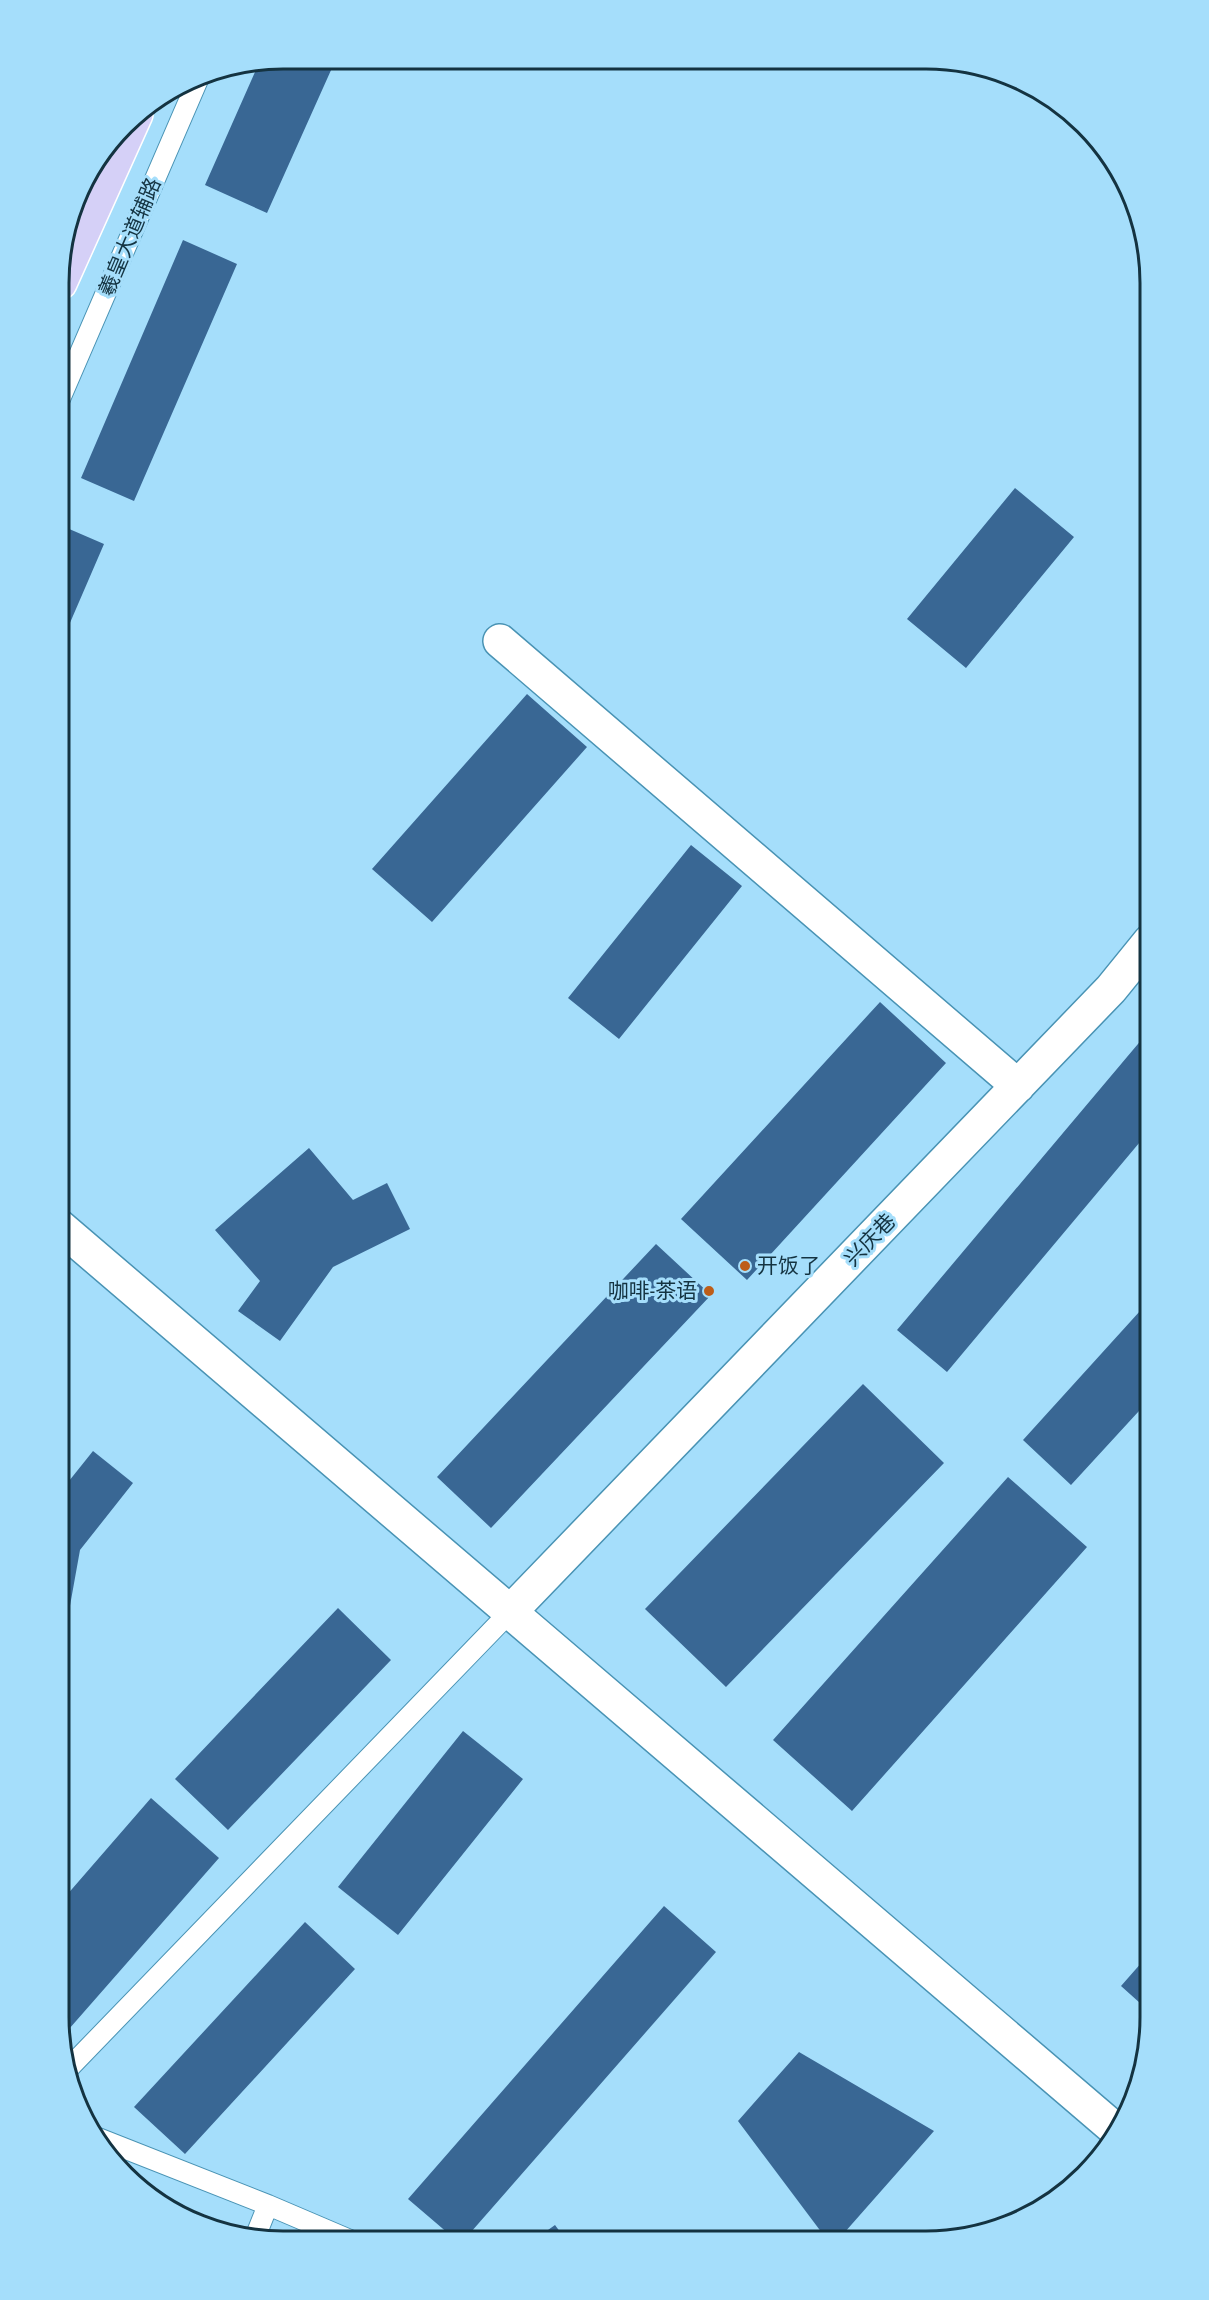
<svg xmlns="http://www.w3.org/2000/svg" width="1209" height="2300" viewBox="0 0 1209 2300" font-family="'Roboto Condensed','Noto Sans SC',sans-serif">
<rect width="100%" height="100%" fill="#a5defb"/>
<path fill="#396794" d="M283,58l53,1 -69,154 -62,-28 54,-122z
M183,240l54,24 -103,237 -53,-23z
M1015,488l59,49 -108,131 -59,-49z
M60,525l44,19 -44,102z
M527,694l60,53 -155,175 -60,-53z
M691,845l51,41 -123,153 -51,-41z
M880,1002l66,61 -199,217 -66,-61z
M1143,1038l7,7v85l-203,242 -50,-42z
M309,1148l44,52 34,-17 23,46 -77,38 -53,74 -42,-30 22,-30 -45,-51z
M656,1244l55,51 -220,233 -54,-51z
M1150,1300v99l-79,86 -48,-45z
M863,1384l81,79 -218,224 -81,-78z
M93,1451l40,32 -53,67 -16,89h-5v-162l10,4z
M1008,1477l79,70 -235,264 -79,-71z
M338,1608l53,52 -163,170 -53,-51z
M463,1731l60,48 -125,156 -60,-48z
M151,1798l68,60 -157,179 -4,-20 1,-113z
M664,1906l52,46 -252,288h-8l-48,-41z
M305,1922l50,47 -170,185 -51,-47z
M1150,1953v59l-29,-26z
M799,2052l135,79 -97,110h-9l-90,-120z
M1022,2213l2,4 -21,10 -1,-1z
M555,2225l11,15h-32z"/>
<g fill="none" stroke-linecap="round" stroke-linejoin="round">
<g stroke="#4993b4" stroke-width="22">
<path id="service" d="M60,399l140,-324
M67,2070l443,-458
M93,2136l175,69 -14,35
M268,2205l82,35"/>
</g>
<g stroke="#4993b4" stroke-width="36">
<path id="minor" d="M500,641l518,445
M510,1612l601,-623 39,-48"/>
</g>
<g stroke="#4993b4" stroke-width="36">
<path id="secondary" d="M59,1226l1058,905"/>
</g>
<g stroke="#fff" stroke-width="36">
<path id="primary" d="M60,283l76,-169"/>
</g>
<use href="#service" stroke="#fff" stroke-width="20"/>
<use href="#minor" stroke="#fff" stroke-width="33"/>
<use href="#secondary" stroke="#fff" stroke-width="33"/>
<use href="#primary" stroke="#d5d0f7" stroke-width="33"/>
</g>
<g fill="#bd5d19" stroke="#a5defb" stroke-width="2">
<circle cx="745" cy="1266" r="6"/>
<circle cx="709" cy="1291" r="6"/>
</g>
<g text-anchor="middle" stroke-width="6" stroke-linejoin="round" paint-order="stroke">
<g font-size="21" fill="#143341" stroke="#a5defb">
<text transform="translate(130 237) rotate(-67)" y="7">羲皇大道辅路</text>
<text transform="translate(870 1240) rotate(-46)" y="7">兴庆巷</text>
</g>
<g font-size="21" fill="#143341" stroke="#a5defb" text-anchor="start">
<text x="757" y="1273">开饭了</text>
<text x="697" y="1298" text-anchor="end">咖啡-茶语</text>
</g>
</g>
<path d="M0 0H1209V2300H0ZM283 69H926A214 214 0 0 1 1140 283V2017A214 214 0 0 1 926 2231H283A214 214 0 0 1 69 2017V283A214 214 0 0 1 283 69Z" fill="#a5defb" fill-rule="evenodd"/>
<path fill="none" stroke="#143341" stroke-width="3" d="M283 69H926A214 214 0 0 1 1140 283V2017A214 214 0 0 1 926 2231H283A214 214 0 0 1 69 2017V283A214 214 0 0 1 283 69Z"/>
</svg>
